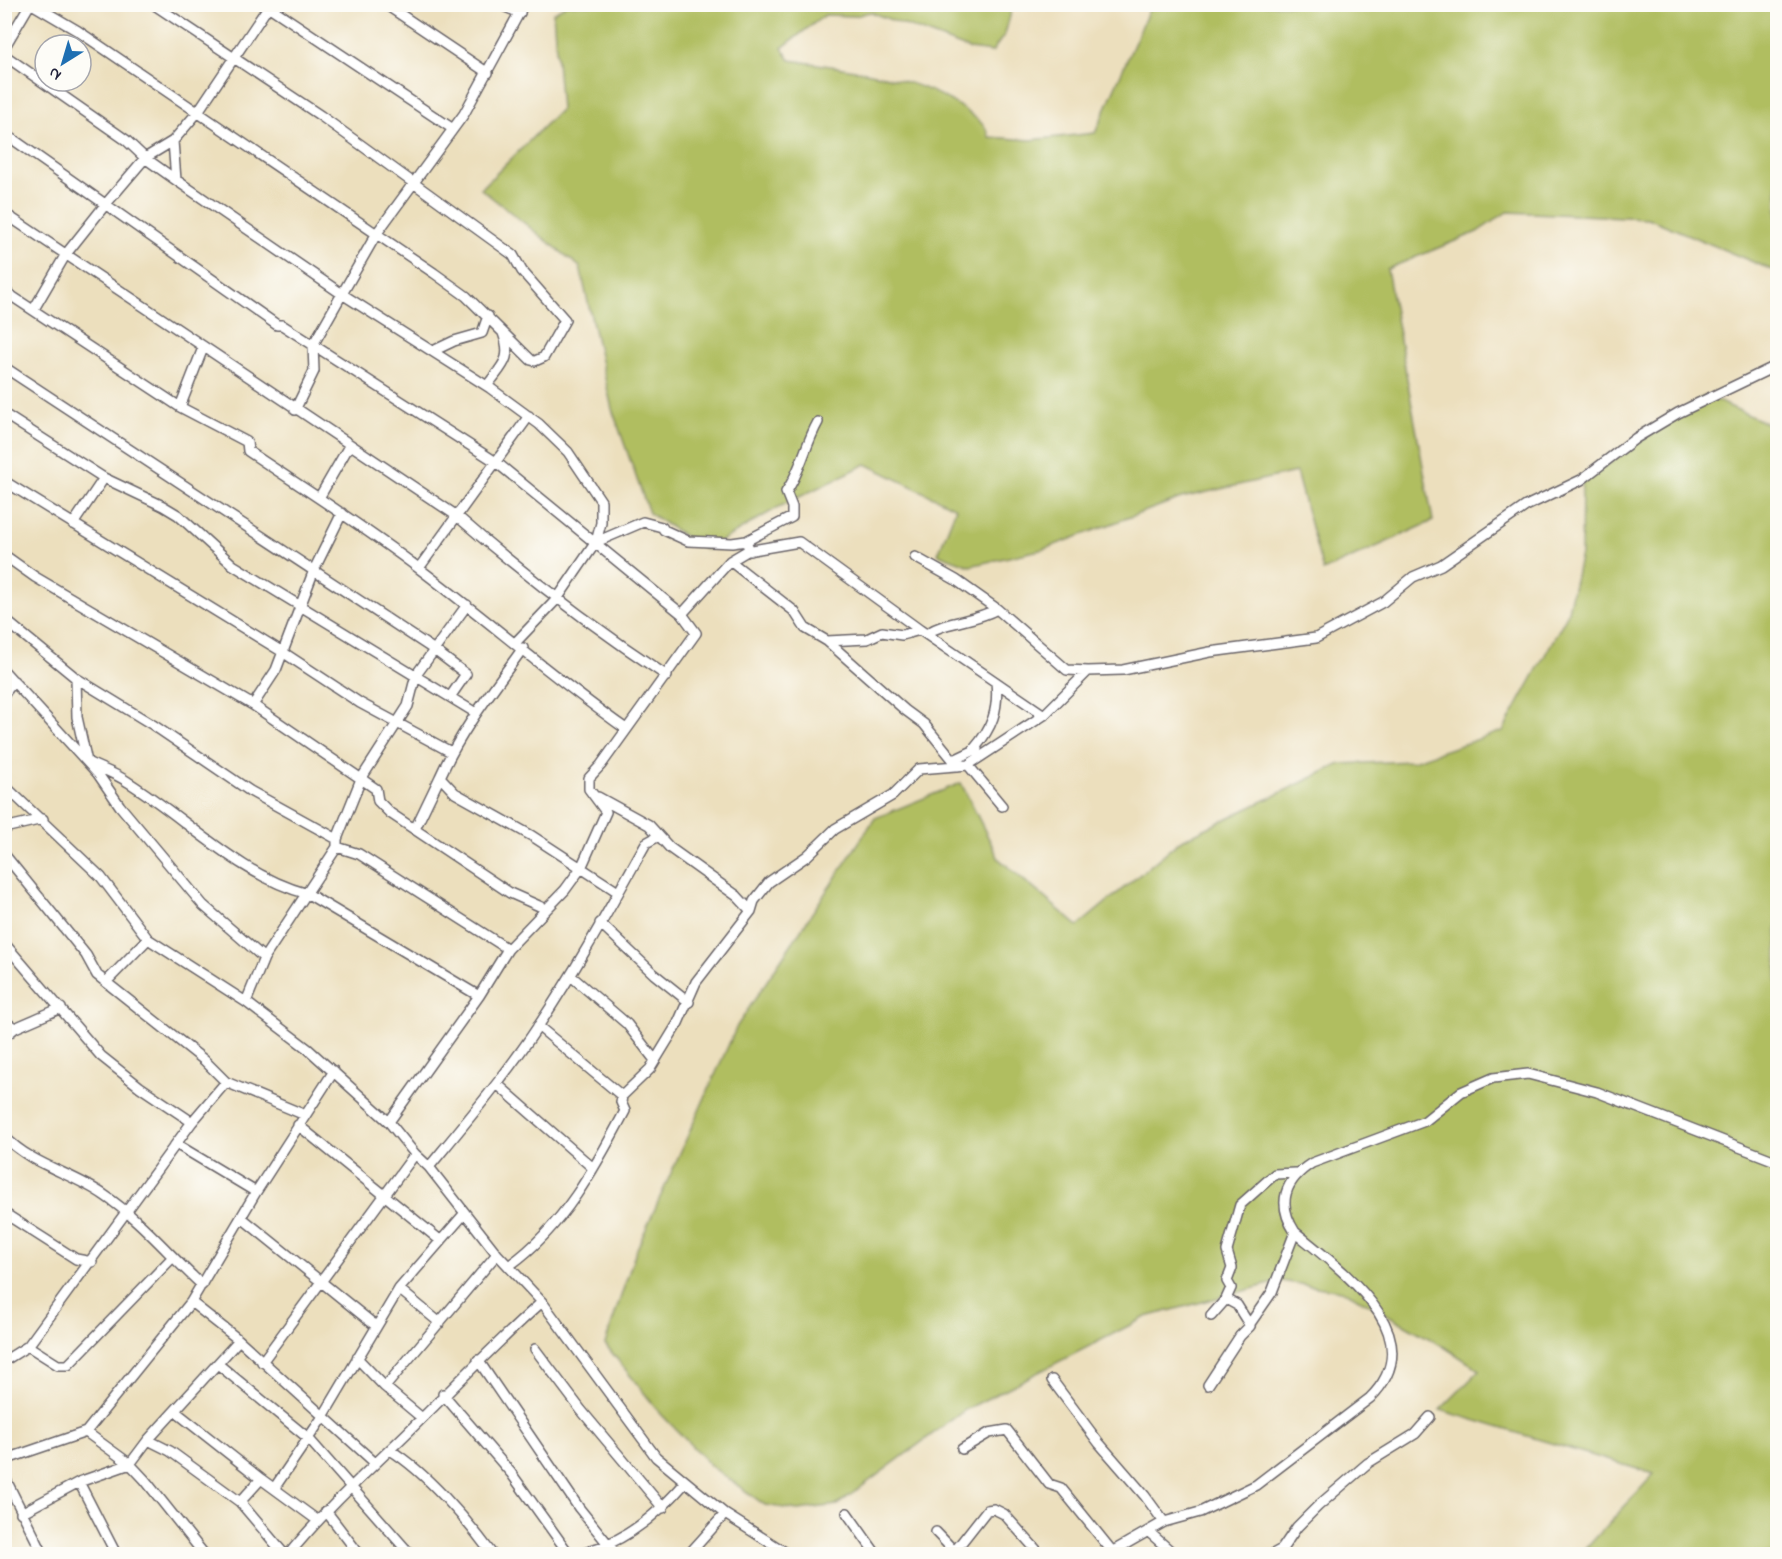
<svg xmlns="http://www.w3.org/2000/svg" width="1782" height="1559" viewBox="0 0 1782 1559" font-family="'Indie Flower',sans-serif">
<rect width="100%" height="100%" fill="#fdfcf7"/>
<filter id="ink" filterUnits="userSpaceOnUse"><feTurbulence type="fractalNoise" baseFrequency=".0167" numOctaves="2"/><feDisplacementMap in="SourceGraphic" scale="12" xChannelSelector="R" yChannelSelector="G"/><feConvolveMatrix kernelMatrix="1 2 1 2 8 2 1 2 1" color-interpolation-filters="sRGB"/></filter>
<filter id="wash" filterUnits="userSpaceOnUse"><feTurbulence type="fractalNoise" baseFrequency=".008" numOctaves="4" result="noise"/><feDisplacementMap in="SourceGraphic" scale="24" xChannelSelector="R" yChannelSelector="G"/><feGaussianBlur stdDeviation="1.35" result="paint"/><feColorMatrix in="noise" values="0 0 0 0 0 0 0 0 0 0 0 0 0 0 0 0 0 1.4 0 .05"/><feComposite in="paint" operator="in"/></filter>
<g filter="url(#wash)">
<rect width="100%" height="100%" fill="#ecdfbd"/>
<path fill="#b0be61" stroke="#69704e" stroke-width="1.5" d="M566,5h447l-8,29 -13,18 -23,-3 -99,-37 -15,4 -30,-1 -43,33 8,12c63,10 132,15 183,56 7,5 15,12 16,21l42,3 64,-7 56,-128h626v267l-129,-54 -141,-6 -30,20 -90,37 46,252 -110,50 -27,-99 -115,26 -137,51 -74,17 -32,-12 18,-46 -90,-44 -89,44 -71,42 -57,-37 -37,-104 -32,-142 -99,-78 80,-80 -8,-96z
M1705,395l72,33v1126h-196l73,-80 -214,-64 40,-40 -39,-25 -94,-53 -66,-11 -135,36 -181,93 -128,95 -39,5 -33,-5 -53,-38 -51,-53 -56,-70 31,-93 101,-225 138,-208 86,-35 38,76 79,67 102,-85 160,-77 73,-3 90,-30 64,-116 14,-61 1,-71z"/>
</g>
<g filter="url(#ink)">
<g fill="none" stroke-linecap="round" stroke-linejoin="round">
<g stroke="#696468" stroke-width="12">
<path id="street" d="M32,4l46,27 356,242 32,23 65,64 4,1 9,-4 21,-37 -43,-49 -9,-16 -192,-139 -168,-112
M265,4l188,125
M385,4l103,69
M498,4l22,9
M4,48l26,-44
M4,55l122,85 19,18 31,22 166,114 148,94 49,36 29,28 33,49v22l-5,19 -39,57 -41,43
M4,133l273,192h5l214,137 186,152 14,19 -95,132 -12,13v11l17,23 -25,56 -16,22 -57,59 -29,47 -90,126
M173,141l3,39
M4,213l453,303c67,59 136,111 210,160
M4,291l176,116 67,35 1,9c58,39 117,76 173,119 69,52 134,109 205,159
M34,309l32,-55 39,-49 40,-47 28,-17 24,-28 73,-109
M433,351l21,-10 28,-8 6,-17
M4,367l429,282 33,25 -16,23
M487,386c15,-21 26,-26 16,-53
M180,407l23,-59
M295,410l19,-39 -1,-26 29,-51 35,-61 87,-119 60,-110
M4,414l100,64 59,28 15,9 55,50 243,148
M4,481l277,170 79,52 91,49
M319,498l30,-52
M73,524l31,-46
M596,542l47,-20 19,5 2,3 24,11 44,2 14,-2
M750,551l-4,-10 46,-24v-10l-6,-15c15,-21 19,-47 32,-70
M4,555l31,22 218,128 123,84 2,12 12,12 120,80 36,16
M915,557l41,23 41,29 70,61 21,1
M730,561l17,-10 52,-9 121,88
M419,568l110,-152
M682,614l48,-53 64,50 11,17 22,13 78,69 19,14 34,42
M4,619l72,59 77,47 97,66 87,48
M926,634c22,-14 48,-12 71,-25
M827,641l40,-2 15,-7 20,3 18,-5 124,85
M523,648c-30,42 -62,82 -83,129l15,16 77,43 86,56
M4,671l94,103 22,32 83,99 61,53 -18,44 62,47 81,73 26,32 14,13 68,87 45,48 114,155 69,57 63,40
M76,678l1,39 10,45c14,7 28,11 41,20 61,38 110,93 180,112l171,102
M4,694l10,-13
M253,705l23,-35 38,-100 28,-57
M974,749c18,-21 25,-39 22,-67
M954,760l23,-11
M968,765l34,41
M4,785l97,92 47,62 98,63
M598,797l51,28 21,23 67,48 14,15
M4,828l39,-9
M415,829l25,-52
M337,847l22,7 149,95
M4,854l82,101 11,20 107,85 22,22 79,33
M600,923l54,51 35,28
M4,943l97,113 39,31 52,35 34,-40
M264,958l73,-111v-8l24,-60 47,-73 8,-31 51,-70
M571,976l56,48 27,35
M107,981l41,-42
M4,1021l11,7
M538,1026l84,70
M4,1037l11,-9 46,-20
M497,1084l96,84
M298,1125l143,116
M4,1136c27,29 69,37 100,59 37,25 65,60 98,90
M176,1144l80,48
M429,1167c38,-46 77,-92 110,-142 39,-58 73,-121 107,-182l11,-6
M4,1213l72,46 16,3
M242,1218l134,108
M510,1265c53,-38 85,-97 115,-154l-4,-9 1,-6 28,-27 28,-46 18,-41 55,-71 3,-10 15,-19 38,-26 28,-27 58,-34 26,-26 49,-4 76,-50 44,-44 35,-1 87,-18 106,-14 67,-36 30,-25 28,-12 85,-59 55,-26 55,-42 42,-25 100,-48
M399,1289l41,34
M191,1302l48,38 135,122
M1211,1316l15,-17 5,-11 -4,-7 5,-13 -5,-17 13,-46 35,-31 21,-1
M1249,1325l23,-33 23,-60
M28,1346l30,19h10l104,-107
M535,1349l46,61 82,98
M357,1358l28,29 37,31
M478,1360l101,148 37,46
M4,1361l24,-15 164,-224
M262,1362l153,-208
M219,1365l89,73 102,116
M1052,1380l47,63 46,53 19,26
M1208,1385l32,-49 10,-10 -13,-21 -11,-6
M385,1387l112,-133
M443,1394l68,79 58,81
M176,1412l85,67 -21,23
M86,1432l44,32 15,16 59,74
M148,1440l22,11 70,51 44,52
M962,1449l27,-16 18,-3 42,54 12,4 51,63
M390,1450c36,22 77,70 102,104
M4,1460l82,-28 105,-130 65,-110 78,-121
M4,1476l39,78
M261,1479l56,41
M79,1482l37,72
M275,1487l49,-72 75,-126 66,-76
M326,1511l33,43
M21,1513l58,-31 51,-18 18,-24 91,-100
M847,1513l29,41
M936,1532l21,22
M1150,1533l24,21
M954,1552l33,-42 7,-1 10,5 36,40
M289,1554c36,-44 77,-81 118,-121 45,-44 88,-89 135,-131
M583,1554c9,-6 16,-5 25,-10 30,-13 56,-37 77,-61
M689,1554l36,-40
M1108,1554l56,-32 36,-10 56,-27 114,-87c64,-63 -29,-128 -75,-166 -19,-29 -10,-52 17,-69l113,-42 36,-29 32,-14 35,-4 69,18 181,70
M1273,1554l9,-5 15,-22 21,-21 50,-43 47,-29 15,-17"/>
</g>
<use href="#street" stroke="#fff" stroke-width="9"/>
</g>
</g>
<rect width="1782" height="1559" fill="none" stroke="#fdfcf7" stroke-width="24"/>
<g transform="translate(63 63) rotate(217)"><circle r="28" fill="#fdfcf7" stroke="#a5a5ac" stroke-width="1.5"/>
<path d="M0-4.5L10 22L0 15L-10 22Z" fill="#1f6fb2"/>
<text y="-9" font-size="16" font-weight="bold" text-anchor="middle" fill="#22223b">N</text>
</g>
</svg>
